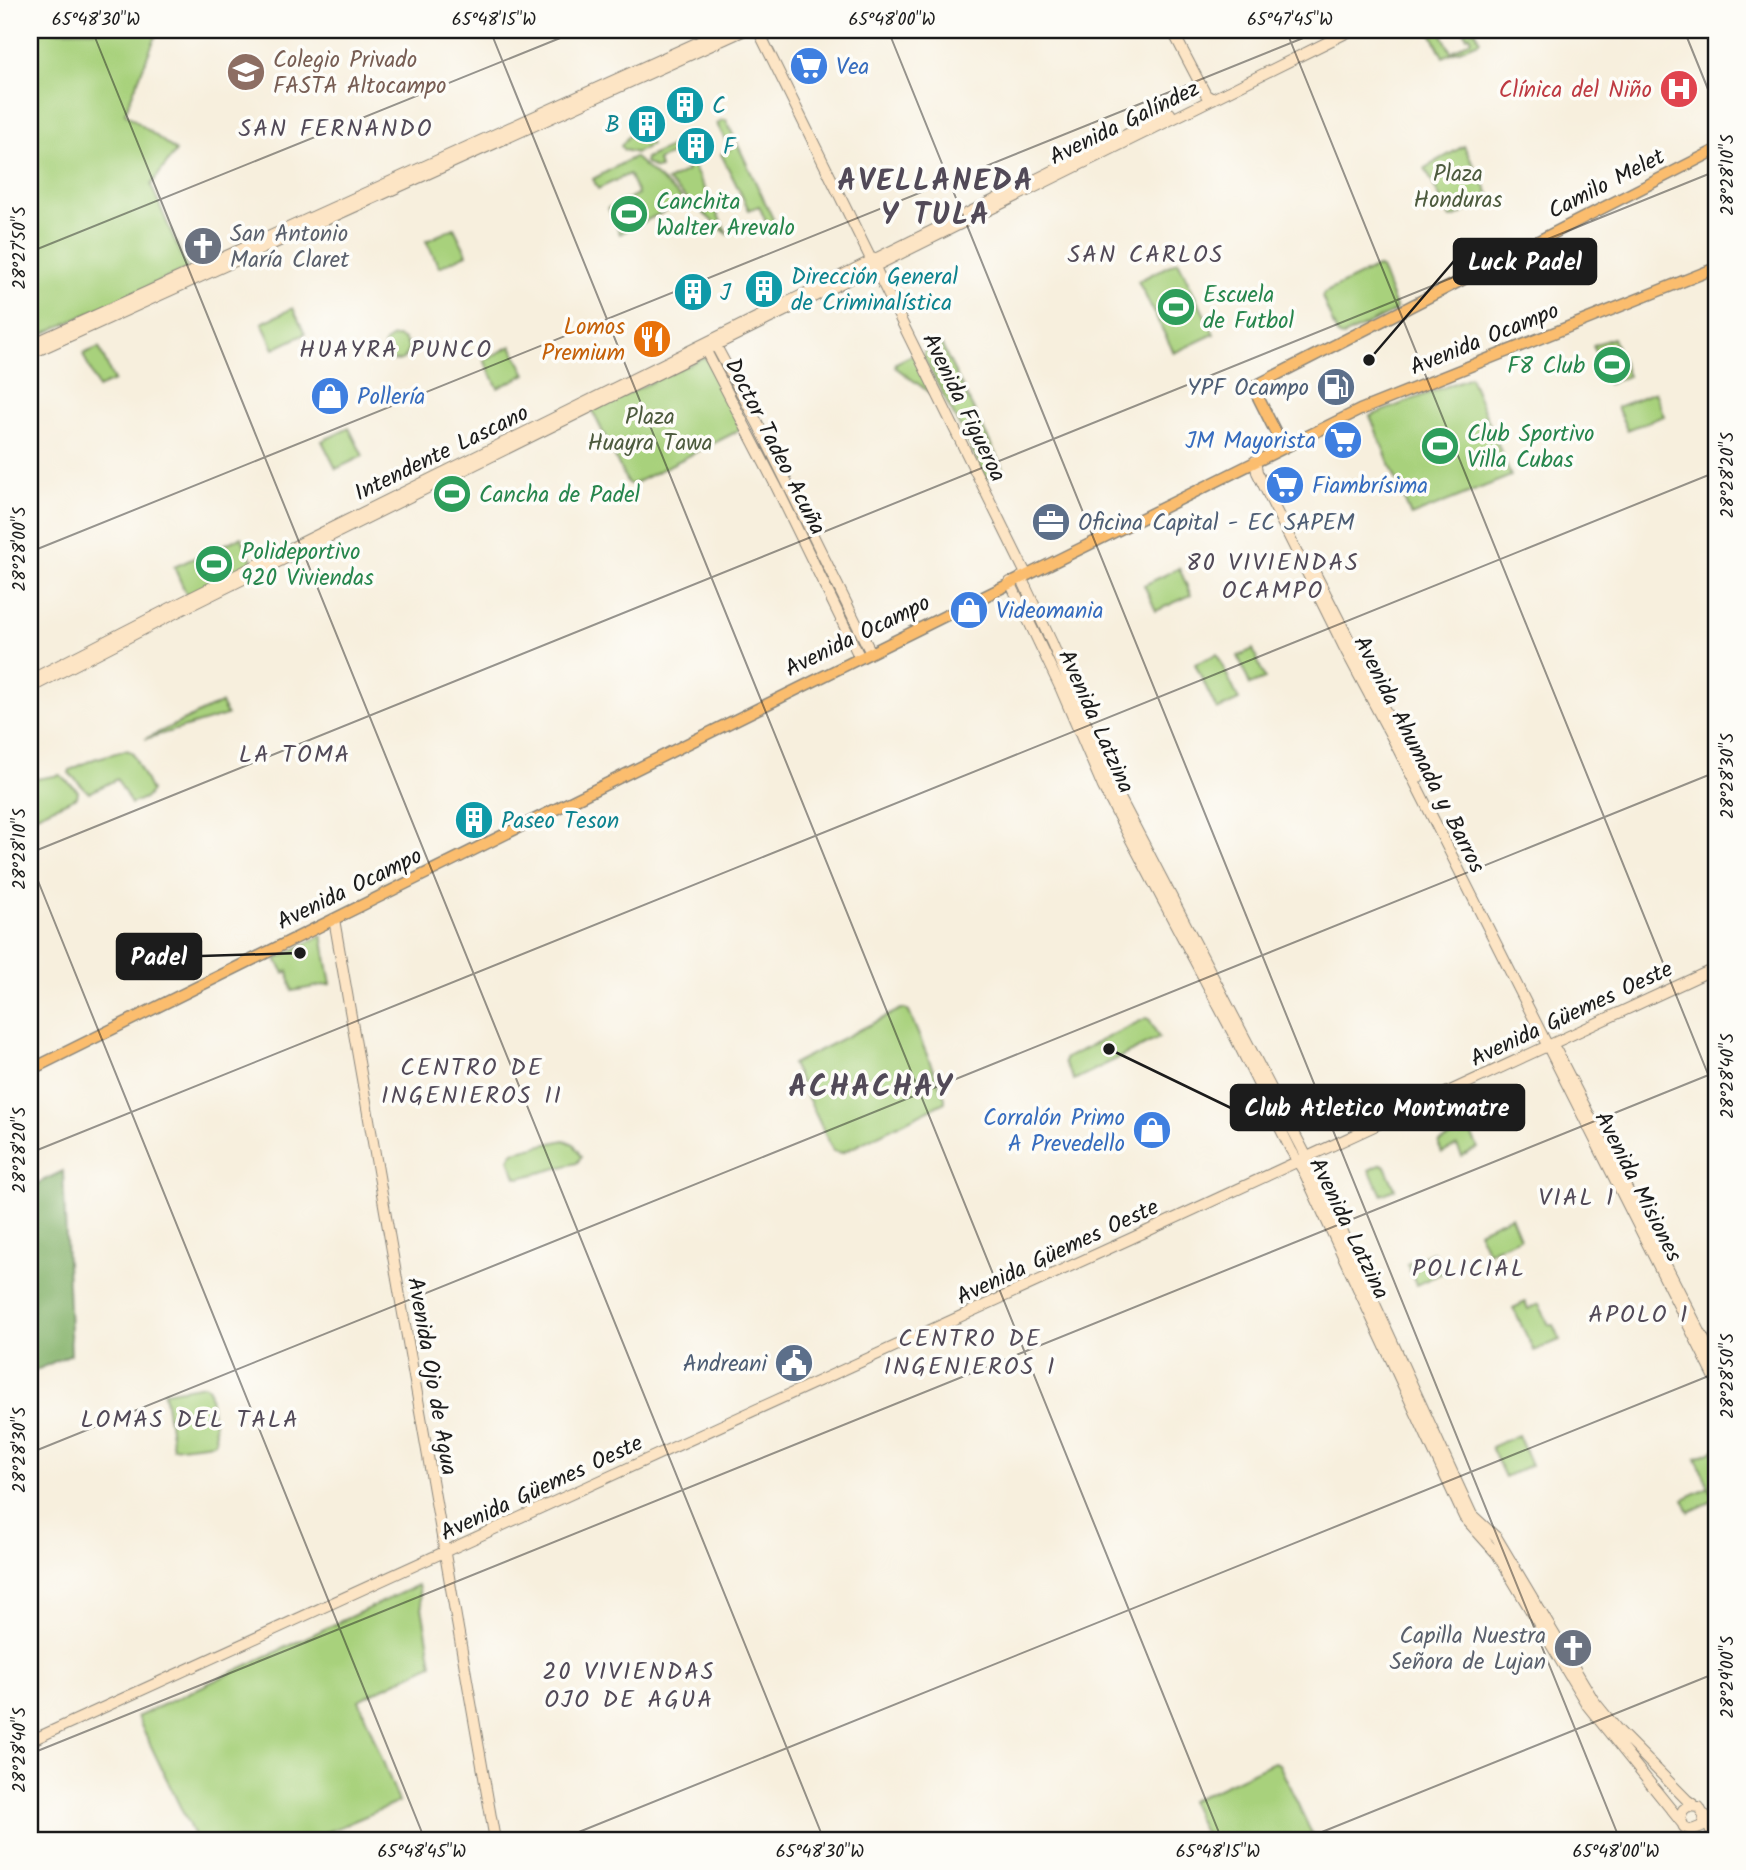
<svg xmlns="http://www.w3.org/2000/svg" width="1746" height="1870" viewBox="0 0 1746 1870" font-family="Kalam,sans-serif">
<rect width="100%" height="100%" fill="#fdfcf7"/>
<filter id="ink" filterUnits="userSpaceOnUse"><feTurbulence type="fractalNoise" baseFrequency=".0143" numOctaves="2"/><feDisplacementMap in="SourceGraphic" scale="14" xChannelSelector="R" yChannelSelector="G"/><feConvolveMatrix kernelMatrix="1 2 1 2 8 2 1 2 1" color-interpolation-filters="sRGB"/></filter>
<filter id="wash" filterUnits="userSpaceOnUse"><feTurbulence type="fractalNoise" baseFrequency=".00686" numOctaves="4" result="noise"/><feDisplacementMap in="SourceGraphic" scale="28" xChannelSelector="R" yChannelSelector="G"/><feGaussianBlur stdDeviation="1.57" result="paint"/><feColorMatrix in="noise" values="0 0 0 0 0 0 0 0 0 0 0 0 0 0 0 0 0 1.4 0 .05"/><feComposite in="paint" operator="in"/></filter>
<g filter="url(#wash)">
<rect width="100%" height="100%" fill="#f7efdd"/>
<path fill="#a8d17c" stroke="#62764c" stroke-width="2" d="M158,30l-33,83 51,38 -25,34 36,84 -157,71v-261l4,-48z
M1432,30h8l11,22 21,-13 -2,-4 -3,2 -3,-7h11l5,10 -1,2 -36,15 -13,-26z
M722,120h4l49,103 -1,4 -5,2 -10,-23 -10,4 -28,-56 9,-5 -13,-25z
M640,121l11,24 -15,8 -12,-3 -3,-4z
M681,142l47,93 -61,-54 20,-10 -9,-20 -20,9 2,8 -5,1 -10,-7 1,-4z
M1464,146l27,52 -36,19 -5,1 -25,-50z
M634,157l51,44 -65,33 -12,-26 30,-14 -9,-20 -31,15 -5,-10z
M454,228l13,26 -28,13 -13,-26z
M1178,261l36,73 -40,19 -36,-72z
M1377,267l4,1 15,39 -1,4 -53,26 -4,-1 -16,-39 2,-4z
M293,308l12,26 -31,15 -12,-26z
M384 349a12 12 0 1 1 24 0a12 12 0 1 1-24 0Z
M1613,338l15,38 -20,8 -15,-39z
M940,342l64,129 -17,8 -64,-123 2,-6z
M511,346l15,28 -28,14 -14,-28z
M99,347l15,34 -16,7 -15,-34z
M912,355l2,2 19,38 -38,-28 1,-4z
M704,357l4,3 34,69 -109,55h-5l-35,-72 2,-3z
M1470,377l41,99 -100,40 -41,-100z
M1655,392l9,24 -37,14 -10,-23z
M349,428l14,28 -27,13 -14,-28z
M241,537l12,25 -66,34 -13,-29z
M1179,568l12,27 -35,16 -12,-26z
M1253,649l12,30 -15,6 -12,-29z
M1217,654l22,46 -22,10 -22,-46z
M221,703l6,12 -82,24 73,-35z
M126,750l6,2 19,39 -4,6 -16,7 -14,-25 -28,14 -20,-20 1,-3 24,-11z
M60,775l18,16 -1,6 -47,21v-38z
M322,935l9,49 -39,7 -4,-20 -4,2 -8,-14z
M901,1009h4l4,3 36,86v4l-103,51 -9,-2 -41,-87z
M1146,1018l4,2 9,18 -85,42 -10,-18 2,-4z
M1469,1129l9,19 -16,8 -5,-10 -15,7 -3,-7 1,-4z
M564,1140l10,4 7,13 -4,6 -57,15 -4,-1 -7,-18 4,-7z
M1381,1164l4,2 10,23 -13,6 -13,-25z
M1511,1216l9,22 -32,14 -10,-21z
M1433,1252l9,21 -26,12 -9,-21z
M1525,1302l3,7 11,-5 10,21h4l7,15 -26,11 -21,-43z
M204,1385l5,3 7,52 -3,3 -40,5 -9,-56z
M1518,1435l13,30 -26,12 -14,-30z
M1716,1449v38l-6,2 5,11 -26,12 -6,-13 26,-12 -13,-29z
M418,1585l14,79 -73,36 40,102 -90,38h-113l-59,-123z
M1274,1762l5,2 34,72 -9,4h-97l-17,-39z"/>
<path fill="#86b36c" stroke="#516844" stroke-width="2" d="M63,1171l8,183 -41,19v-186z"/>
</g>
<g filter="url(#ink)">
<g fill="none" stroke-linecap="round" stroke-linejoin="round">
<g stroke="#8a867c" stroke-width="12">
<path id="secondary" d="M758,30l268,544
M1172,30l34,65 7,4
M30,345l695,-315
M30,354l715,-324
M1255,461l2,11 90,181 48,90 321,637
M1313,569l106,208
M1021,577l31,66 55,130 205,394 160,348 25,23 97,163 22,27 71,72 7,5
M1010,582l50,105 43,100 134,254 54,109 13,22 160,345 33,37 90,151 95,118
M859,656l-83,-170 -70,-135 2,-9 8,4 43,80 111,225
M30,680l154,-79 986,-488
M30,688l153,-79 1169,-579
M334,919l161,921
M1556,1050l160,313
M30,1741l1113,-508 573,-265
M1705,1815l-3,11 -10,4 -8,-3 -4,-9 3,-8 5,-4 11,1 17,33"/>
</g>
<g stroke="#8a867c" stroke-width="13">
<path id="primary" d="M1283,447l-30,-60 463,-237
M30,1070l1330,-660 356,-142"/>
</g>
<use href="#secondary" stroke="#fde5c5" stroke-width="10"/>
<use href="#primary" stroke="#fbbd6e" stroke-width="10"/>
</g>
</g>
<path fill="none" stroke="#1c1c1c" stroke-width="2" stroke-opacity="0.45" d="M92,30l732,1810M490,30l732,1810M888,30l732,1810M1286,30l430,1064M1684,30l32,79M30,252l550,-222M30,552l1293,-522M30,853l1686,-682M30,861l395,979M30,1153l1686,-681M30,1453l1686,-681M30,1754l1686,-682M559,1840l1157,-467M1302,1840l414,-167"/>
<defs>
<g id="supermarket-disc" transform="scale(2.0125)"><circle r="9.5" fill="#3f7fe0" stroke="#fdfcf7"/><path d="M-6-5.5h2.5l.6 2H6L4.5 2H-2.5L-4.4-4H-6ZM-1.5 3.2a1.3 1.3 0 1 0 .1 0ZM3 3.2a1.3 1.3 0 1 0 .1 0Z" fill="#fff"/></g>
<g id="school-disc" transform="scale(2.0125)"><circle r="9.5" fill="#8d6e63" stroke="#fdfcf7"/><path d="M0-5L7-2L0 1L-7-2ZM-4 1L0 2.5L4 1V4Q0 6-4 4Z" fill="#fff"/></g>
<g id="hospital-disc" transform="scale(2.0125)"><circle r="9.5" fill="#e0444e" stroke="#fdfcf7"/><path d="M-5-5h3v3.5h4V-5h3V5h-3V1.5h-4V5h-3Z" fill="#fff"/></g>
<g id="building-disc" transform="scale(2.0125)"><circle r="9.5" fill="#0f9aa8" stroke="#fdfcf7"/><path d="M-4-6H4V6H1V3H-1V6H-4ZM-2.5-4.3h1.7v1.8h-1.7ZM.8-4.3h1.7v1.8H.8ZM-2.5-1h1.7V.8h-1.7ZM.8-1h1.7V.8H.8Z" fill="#fff"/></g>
<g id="stadium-disc" transform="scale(2.0125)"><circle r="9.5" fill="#2e9e5b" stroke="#fdfcf7"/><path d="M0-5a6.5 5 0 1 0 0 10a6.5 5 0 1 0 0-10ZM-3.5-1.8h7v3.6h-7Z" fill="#fff"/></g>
<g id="church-disc" transform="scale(2.0125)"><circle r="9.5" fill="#6b7280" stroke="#fdfcf7"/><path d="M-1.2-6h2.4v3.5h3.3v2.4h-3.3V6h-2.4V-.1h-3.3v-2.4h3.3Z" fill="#fff"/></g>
<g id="restaurant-disc" transform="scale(2.0125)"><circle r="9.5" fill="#e8710a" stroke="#fdfcf7"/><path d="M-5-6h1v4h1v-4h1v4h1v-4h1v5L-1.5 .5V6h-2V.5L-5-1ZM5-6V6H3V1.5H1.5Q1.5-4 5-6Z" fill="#fff"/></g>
<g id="fuel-disc" transform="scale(2.0125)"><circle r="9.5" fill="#5c6f8a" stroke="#fdfcf7"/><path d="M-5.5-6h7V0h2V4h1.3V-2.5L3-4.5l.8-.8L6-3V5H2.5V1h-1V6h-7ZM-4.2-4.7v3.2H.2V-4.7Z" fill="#fff"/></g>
<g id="shop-disc" transform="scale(2.0125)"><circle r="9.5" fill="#3f7fe0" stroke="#fdfcf7"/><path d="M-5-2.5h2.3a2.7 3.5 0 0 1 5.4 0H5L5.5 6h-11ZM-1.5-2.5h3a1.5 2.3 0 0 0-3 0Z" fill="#fff"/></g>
<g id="office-disc" transform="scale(2.0125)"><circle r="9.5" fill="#5c6f8a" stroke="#fdfcf7"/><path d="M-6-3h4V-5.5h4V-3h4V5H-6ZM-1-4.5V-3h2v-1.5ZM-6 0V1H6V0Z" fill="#fff"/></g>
<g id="civic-disc" transform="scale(2.0125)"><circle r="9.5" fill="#5c6f8a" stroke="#fdfcf7"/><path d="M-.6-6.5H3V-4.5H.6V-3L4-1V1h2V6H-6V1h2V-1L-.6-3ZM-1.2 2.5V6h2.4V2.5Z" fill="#fff"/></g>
</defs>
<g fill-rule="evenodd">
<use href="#supermarket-disc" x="809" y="66"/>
<use href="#school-disc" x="246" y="72"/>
<use href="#hospital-disc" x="1679" y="89"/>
<use href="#building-disc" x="685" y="105"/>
<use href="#building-disc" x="647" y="124"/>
<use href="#building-disc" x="696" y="146"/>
<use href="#stadium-disc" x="629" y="214"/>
<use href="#church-disc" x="203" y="246"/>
<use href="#building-disc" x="764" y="289"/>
<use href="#building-disc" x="693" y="292"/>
<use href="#stadium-disc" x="1176" y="307"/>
<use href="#restaurant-disc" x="652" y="339"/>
<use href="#stadium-disc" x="1612" y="365"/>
<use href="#fuel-disc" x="1336" y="387"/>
<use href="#shop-disc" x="330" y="396"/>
<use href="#supermarket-disc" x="1343" y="440"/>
<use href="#stadium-disc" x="1440" y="446"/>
<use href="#supermarket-disc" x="1285" y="485"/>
<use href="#stadium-disc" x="452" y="494"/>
<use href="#office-disc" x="1051" y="522"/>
<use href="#stadium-disc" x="214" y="564"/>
<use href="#shop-disc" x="969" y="610"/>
<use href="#building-disc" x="474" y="820"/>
<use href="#shop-disc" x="1152" y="1130"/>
<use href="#civic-disc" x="794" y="1363"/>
<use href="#church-disc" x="1573" y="1648"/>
</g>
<g text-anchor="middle" stroke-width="7" stroke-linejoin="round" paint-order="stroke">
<g font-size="23" fill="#785e54" stroke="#fdfcf7" text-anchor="start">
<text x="273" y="67">Colegio Privado<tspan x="273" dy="26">FASTA Altocampo</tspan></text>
</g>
<g font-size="23" fill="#366cbe" stroke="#fdfcf7" text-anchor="start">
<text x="836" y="74">Vea</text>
<text x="357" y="404">Pollería</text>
<text x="1316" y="448" text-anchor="end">JM Mayorista</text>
<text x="1312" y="493">Fiambrísima</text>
<text x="996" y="618">Videomania</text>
<text x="1125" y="1125" text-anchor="end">Corralón Primo<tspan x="1125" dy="26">A Prevedello</tspan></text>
</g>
<g font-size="23" fill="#be3a42" stroke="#fdfcf7" text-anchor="end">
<text x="1652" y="97">Clínica del Niño</text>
</g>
<g font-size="23" fill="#0d838f" stroke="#fdfcf7" text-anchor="start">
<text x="712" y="113">C</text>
<text x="620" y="132" text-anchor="end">B</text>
<text x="723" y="154">F</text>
<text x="791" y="284">Dirección General<tspan x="791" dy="26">de Criminalística</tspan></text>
<text x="720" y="300">J</text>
<text x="501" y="828">Paseo Teson</text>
</g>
<g font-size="23" fill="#1c1c1c" stroke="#fdfcf7">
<text transform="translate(1124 122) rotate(-26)" y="8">Avenida Galíndez</text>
<text transform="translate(1606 183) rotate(-27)" y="8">Camilo Melet</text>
<text transform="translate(1484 338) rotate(-22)" y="8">Avenida Ocampo</text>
<text transform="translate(965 407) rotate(64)" y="8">Avenida Figueroa</text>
<text transform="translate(776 446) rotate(63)" y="8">Doctor Tadeo Acuña</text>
<text transform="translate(441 452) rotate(-26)" y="8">Intendente Lascano</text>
<text transform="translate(857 635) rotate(-26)" y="8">Avenida Ocampo</text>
<text transform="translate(1097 721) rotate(66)" y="8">Avenida Latzina</text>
<text transform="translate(1420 754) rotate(63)" y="8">Avenida Ahumada y Barros</text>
<text transform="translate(349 888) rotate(-26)" y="8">Avenida Ocampo</text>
<text transform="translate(1571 1013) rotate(-25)" y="8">Avenida Güemes Oeste</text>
<text transform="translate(1639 1186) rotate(63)" y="8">Avenida Misiones</text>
<text transform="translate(1350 1228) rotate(64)" y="8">Avenida Latzina</text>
<text transform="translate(1057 1251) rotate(-25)" y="8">Avenida Güemes Oeste</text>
<text transform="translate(433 1376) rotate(80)" y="8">Avenida Ojo de Agua</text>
<text transform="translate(541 1487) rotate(-25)" y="8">Avenida Güemes Oeste</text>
</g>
<g font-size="23" fill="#4d5b3e" stroke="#fdfcf7">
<text x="1458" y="181">Plaza<tspan x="1458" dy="26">Honduras</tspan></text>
<text x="650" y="424">Plaza<tspan x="650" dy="26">Huayra Tawa</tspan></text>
</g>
<g font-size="23" fill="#27864d" stroke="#fdfcf7" text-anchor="start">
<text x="656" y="209">Canchita<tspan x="656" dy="26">Walter Arevalo</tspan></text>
<text x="1203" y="302">Escuela<tspan x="1203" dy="26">de Futbol</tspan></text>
<text x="1585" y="373" text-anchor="end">F8 Club</text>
<text x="1467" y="441">Club Sportivo<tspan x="1467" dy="26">Villa Cubas</tspan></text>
<text x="479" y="502">Cancha de Padel</text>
<text x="241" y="559">Polideportivo<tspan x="241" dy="26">920 Viviendas</tspan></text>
</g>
<g font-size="23" fill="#5b616d" stroke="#fdfcf7" text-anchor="start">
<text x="230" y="241">San Antonio<tspan x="230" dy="26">María Claret</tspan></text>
<text x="1546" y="1643" text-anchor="end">Capilla Nuestra<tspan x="1546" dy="26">Señora de Lujan</tspan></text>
</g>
<g font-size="23" fill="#c56008" stroke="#fdfcf7" text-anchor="end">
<text x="625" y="334">Lomos<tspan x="625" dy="26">Premium</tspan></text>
</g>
<g font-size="23" fill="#4e5e75" stroke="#fdfcf7" text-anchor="end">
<text x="1309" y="395">YPF Ocampo</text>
<text x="1078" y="530" text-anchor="start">Oficina Capital - EC SAPEM</text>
<text x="767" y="1371">Andreani</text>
</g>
<g font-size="24" letter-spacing="2" fill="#524a58" stroke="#fdfcf7">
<text x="336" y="136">SAN FERNANDO</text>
<text x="1146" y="262">SAN CARLOS</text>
<text x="396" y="357">HUAYRA PUNCO</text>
<text x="1273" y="570">80 VIVIENDAS<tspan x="1273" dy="28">OCAMPO</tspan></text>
<text x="295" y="762">LA TOMA</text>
<text x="472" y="1075">CENTRO DE<tspan x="472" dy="28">INGENIEROS II</tspan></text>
<text x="1577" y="1205">VIAL 1</text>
<text x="1469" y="1276">POLICIAL</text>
<text x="1639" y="1322">APOLO 1</text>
<text x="970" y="1346">CENTRO DE<tspan x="970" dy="28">INGENIEROS I</tspan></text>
<text x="190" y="1427">LOMAS DEL TALA</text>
<text x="629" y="1679">20 VIVIENDAS<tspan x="629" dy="28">OJO DE AGUA</tspan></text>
</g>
<g font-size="30" font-weight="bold" letter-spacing="2" fill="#524a58" stroke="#fdfcf7">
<text x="936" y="190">AVELLANEDA<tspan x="936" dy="34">Y TULA</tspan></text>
<text x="871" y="1096">ACHACHAY</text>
</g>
</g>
<path fill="none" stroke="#1c1c1c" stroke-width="2.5" d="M1369 360L1454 261M300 953L201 956M1109 1049L1231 1108"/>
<g fill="#1c1c1c" stroke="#fdfcf7" stroke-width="2.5">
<circle cx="1369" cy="360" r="7"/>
<circle cx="300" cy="953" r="7"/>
<circle cx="1109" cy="1049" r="7"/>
</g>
<g fill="#1c1c1c" stroke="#1c1c1c" stroke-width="2.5">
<rect x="1454" y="239" width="142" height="45" rx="7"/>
<rect x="117" y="934" width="84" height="45" rx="7"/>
<rect x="1231" y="1085" width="293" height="45" rx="7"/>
</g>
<g font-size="24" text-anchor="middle" font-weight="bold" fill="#fff">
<text x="1525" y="270">Luck Padel</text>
<text x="159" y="965">Padel</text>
<text x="1377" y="1116">Club Atletico Montmatre</text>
</g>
<rect width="1746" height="1870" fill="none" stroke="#fdfcf7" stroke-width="77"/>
<rect x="38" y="38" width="1670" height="1794" fill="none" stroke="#1c1c1c" stroke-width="2.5"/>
<g font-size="18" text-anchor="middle" fill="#1c1c1c">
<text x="96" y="25">65°48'30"W</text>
<text x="494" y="25">65°48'15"W</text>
<text x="892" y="25">65°48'00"W</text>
<text x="1290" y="25">65°47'45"W</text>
<text transform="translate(1727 175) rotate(-90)" y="6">28°28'10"S</text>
<text transform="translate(19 248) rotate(-90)" y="6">28°27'50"S</text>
<text transform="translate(1727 475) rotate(-90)" y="6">28°28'20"S</text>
<text transform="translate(19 549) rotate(-90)" y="6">28°28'00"S</text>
<text transform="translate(1727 776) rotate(-90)" y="6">28°28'30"S</text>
<text transform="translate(19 849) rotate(-90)" y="6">28°28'10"S</text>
<text transform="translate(1727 1076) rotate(-90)" y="6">28°28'40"S</text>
<text transform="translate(19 1150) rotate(-90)" y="6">28°28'20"S</text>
<text transform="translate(1727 1376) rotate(-90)" y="6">28°28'50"S</text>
<text transform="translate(19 1450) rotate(-90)" y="6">28°28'30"S</text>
<text transform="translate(1727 1677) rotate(-90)" y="6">28°29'00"S</text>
<text transform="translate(19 1750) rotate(-90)" y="6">28°28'40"S</text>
<text x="422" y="1857">65°48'45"W</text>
<text x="820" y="1857">65°48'30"W</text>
<text x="1218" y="1857">65°48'15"W</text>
<text x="1616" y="1857">65°48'00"W</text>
</g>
</svg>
